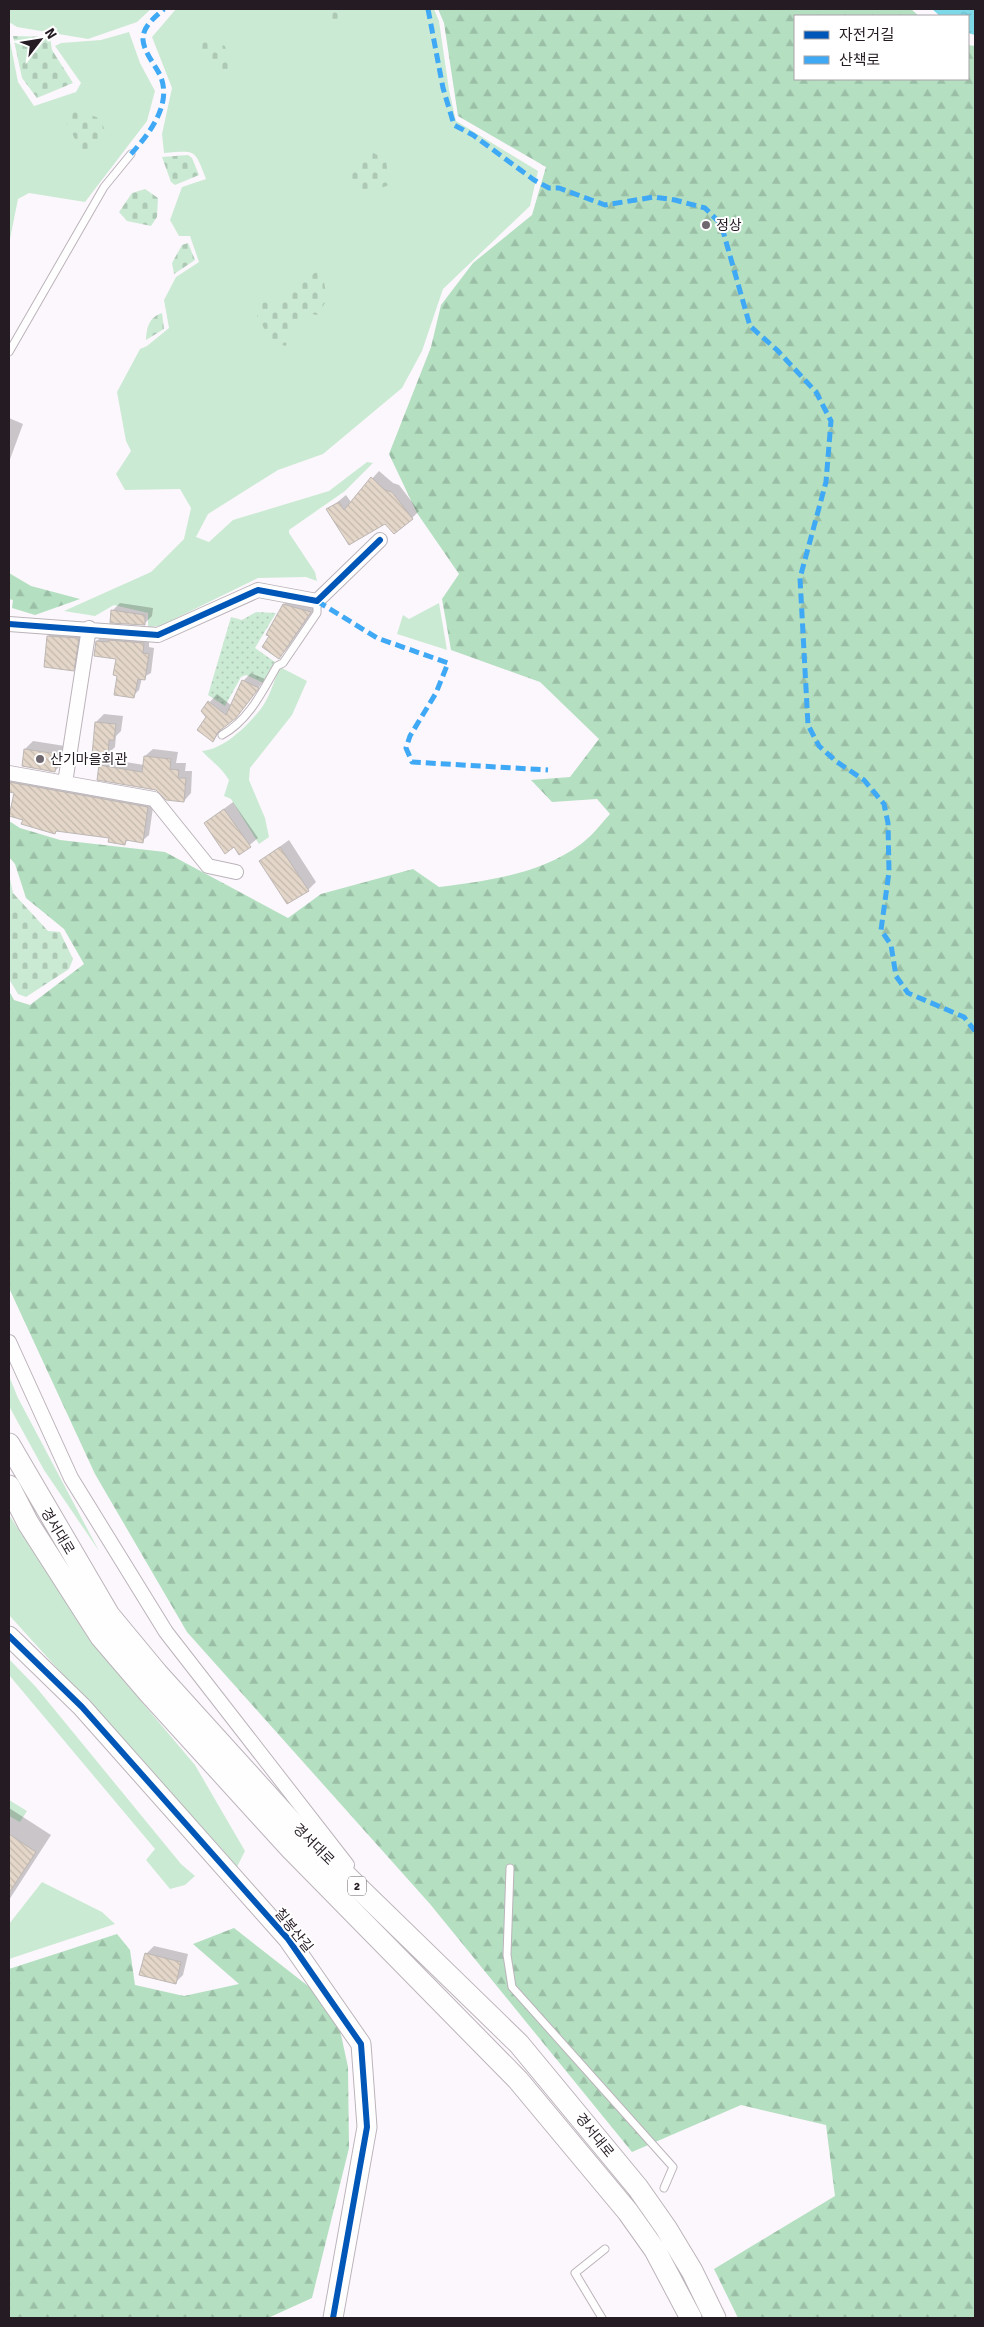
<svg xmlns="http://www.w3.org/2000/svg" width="984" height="2327" viewBox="0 0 984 2327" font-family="Signika,'Noto Sans KR',sans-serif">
<defs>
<pattern id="forest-firs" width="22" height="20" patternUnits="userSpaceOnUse" patternTransform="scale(1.25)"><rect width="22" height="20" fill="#b4dfc1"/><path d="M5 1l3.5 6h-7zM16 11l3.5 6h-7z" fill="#9bbfa6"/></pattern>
<pattern id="cemetery-stones" width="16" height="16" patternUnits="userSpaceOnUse" patternTransform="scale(1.25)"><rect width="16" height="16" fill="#cbead4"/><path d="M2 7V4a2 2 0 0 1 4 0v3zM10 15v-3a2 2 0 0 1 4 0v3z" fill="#aec8b6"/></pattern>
<pattern id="park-dots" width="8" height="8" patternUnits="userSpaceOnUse" patternTransform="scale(1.25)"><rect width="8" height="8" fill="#cbead4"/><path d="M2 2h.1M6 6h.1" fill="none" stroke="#aec8b6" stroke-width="1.8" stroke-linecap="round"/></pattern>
<pattern id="water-ripples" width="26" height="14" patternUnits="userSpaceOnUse" patternTransform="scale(1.25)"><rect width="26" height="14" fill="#7dd9e8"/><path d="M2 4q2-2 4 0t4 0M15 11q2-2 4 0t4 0" fill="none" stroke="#6cbac7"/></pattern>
<pattern id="building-back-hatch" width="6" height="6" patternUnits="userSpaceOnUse" patternTransform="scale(1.25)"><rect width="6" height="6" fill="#e4d7ca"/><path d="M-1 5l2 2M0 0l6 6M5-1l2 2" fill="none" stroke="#c3b8ad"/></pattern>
</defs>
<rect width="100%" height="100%" fill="#fcf7fc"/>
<path fill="#cbead4" d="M9,9h142l-14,13 -49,17 -71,-12 -8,-5z
M176,9h258l5,12 10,69 7,31 82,50 -8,35 -87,83 -21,62 -20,37 -79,66 -45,16 -70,44 -12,23 13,5 24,-22 96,-29 38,-29 6,1 -28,28 -56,39v3l26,39 2,9 -11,-4 -48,1 -98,48 -12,1v-14l-34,-8 -19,11 -31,-5 87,-39 33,-33 7,-31 -11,-19 -55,1 -9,-16 15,-23 -5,-10 -9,-49 23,-43 7,-3 22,-18 -5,-28 12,-23 23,-15 -9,-26h-11l-9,-16 12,-33 24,-8c-12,-31 -10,-28 -42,-26l-2,-19 10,-46 -20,-51z
M129,32l11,31 15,28 -8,30 -62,81 -56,-9 -11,6 -9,45v-208l9,46 16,24 42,-14 5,-9 -26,-37 6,-3 40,-3z
M439,603l8,47 -50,-16 6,-19 6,4z
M280,667l27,14 -15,34 -42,53 -1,12 16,38 4,19 -10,7 -28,-45 -7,-3 5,-16c-7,-12 -18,-19 -27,-29 22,-2 44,-24 58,-41 9,-11 14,-29 20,-43z
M9,1376l9,22 81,153 -55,-81 -35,-64z
M9,1515l94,141 92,109 50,86 -8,16 -228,-252z
M9,1659l27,28 145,177 14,12 -10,9 -15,4 -24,-29 9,-11 -146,-174z
M9,1800l18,11 -7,11 -11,-6z
M42,1882l60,30 13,12 -106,35v-35z"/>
<path fill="url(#forest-firs)" d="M438,9h473l8,7h-124v63h173v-34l7,1v2272h-237l-24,-49 121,-73 -9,-71 -85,-20 -109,47 -202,-248 -243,-272 -92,-158 -86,-186v-297l5,9 16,5 54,-41 -20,-35 -38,-31 -11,-34 -6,-7v-36l11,7 40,12 105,12 123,66 33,-24 92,-25 26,18c48,-6 102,-13 142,-43 11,-8 20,-20 29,-30l-13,-15 -45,3 -21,-22 39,-3 29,-38 -59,-57 -89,-32 -9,-51 17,-25 -42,-61 -28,-59 42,-107 10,-42 32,-42 59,-48 14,-48 -88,-51 -14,-93z
M9,573l22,13 49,13 -45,16 -23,-7 1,-8 -4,-1z
M234,1928l101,79 13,60 1,81 -37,150 -44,20h-259v-349l108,-35 13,16 5,35 49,11 55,-12 -46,-40z"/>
<path fill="url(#cemetery-stones)" d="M324,9h23l2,5 -16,7z
M13,36l37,1 2,13 21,33 -36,15 -15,-20z
M204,39l21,7 7,23 -11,4 -24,-22z
M76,110l23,8 7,14 -7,15 -13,13 -20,-38z
M370,151l16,9 3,25 -16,6 -17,-1 -10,-17z
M188,155l4,3 7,17 -24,10 -4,-3 -9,-25z
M145,189l13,9 -1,19 -6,9 -24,-5 -8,-9 13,-19z
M188,243l7,17 -21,14 -2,-11 10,-18z
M316,272l7,4 4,23 -9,16 -13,-2 -16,15 -3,18 -14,-4 -15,-26 5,-14 13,1z
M162,313l2,16 -18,11c1,-12 2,-22 16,-27z
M9,874l4,19 35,38 12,1 13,27 -4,10 -43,28 -8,-3 -9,-15z"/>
<path fill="url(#park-dots)" d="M256,612l20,1 -21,35 20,14 -11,21 -18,-8 -5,2 -16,29 -17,-11 23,-78 11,3z"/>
<path fill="url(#water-ripples)" d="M932,9h43v26l-7,-2v-17h-28z"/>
<path fill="#0003" d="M9,418l14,6 -14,38z
M379,471l14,12 6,2 20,26 -7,7 -26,4 -58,-12 18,-15 5,7z
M292,596l26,8 -31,45 -8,8 -8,-22 13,-31z
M120,603l33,5 -1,8 -8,8 -32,-13z
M56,628l30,2 -5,31 -8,8 -25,-33z
M103,635l46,2v10l5,1 -3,25 -9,5 -3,12 -6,6 -14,-21 -2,-17 -20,-17z
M251,673l14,6 -21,29 -19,17 -12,16 -6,-25 -5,-5 15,-17 15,12 11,-25z
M104,714l19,2 -2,15 -5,5 -1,11 -8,8 -11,-33z
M33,741l32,5 -2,17 -8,8 -30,-22z
M153,749l25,3 -2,11h10l-1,8h7l-1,22 -7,8 -84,-35 7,-7 37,6 1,-9z
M9,771l145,30 -5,34 -7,6 -13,-2 -4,4 -15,-6 -52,-7 -3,3 -46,-18 7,-23 -7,-2z
M233,802l25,36 -18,15 -6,-7 -29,-23z
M289,840l27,42 -8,8 -20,13 -28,-42z
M9,1808l42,27 -42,65z
M154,1946l34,8 -5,21 -8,8 -29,-29z"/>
<path fill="url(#building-back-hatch)" stroke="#bdb7b5" d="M371,477l14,13 7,2 21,27 -19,15 -9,-10 -36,21 -23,-36 13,-7 5,8z
M283,604l28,8 -32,47 -17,-12 7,-11 -3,-1 3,-6z
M111,610l34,5v10l-35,-2z
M47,636l32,2 -5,33 -30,-4z
M108,640l36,3 -1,10 6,1 -4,26 -7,-1 -4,19 -20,-3 3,-19 -4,-1 3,-16 -22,-3 2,-15 12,1z
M242,680l17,8 -23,30 -18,14 -5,10 -16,-12 9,-13 -5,-6 7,-10 18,14z
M95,722l21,2 -2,16h-5l-1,16 -16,-1z
M24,749l34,5 -3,18 -33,-6z
M144,756l27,3 -1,10 9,1 -1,8h8l-2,24 -18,-2 -10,-10 -59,-10 2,-15 43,7z
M9,782l139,25 -5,36 -17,-3 -1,5 -17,-3 1,-4 -53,-7 -1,3 -34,-10 2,-4 -14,-4 5,-23 -5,-1z
M224,809l27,38 -12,8 -5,-8 -9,7 -21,-31z
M280,847l29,44 -22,13 -28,-43z
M9,1834l27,18 -27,41z
M145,1953l36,9 -5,22 -37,-9z"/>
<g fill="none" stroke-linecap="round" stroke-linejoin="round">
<g stroke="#bbb4ba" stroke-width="9">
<path id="lane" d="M9,352l95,-165 27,-33
M222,735c27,-15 40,-43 55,-69l6,-3 34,-50v-12
M510,1868l-3,87 5,32 161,180 -9,21
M602,2318l-27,-45 30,-24"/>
</g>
<g stroke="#bbb4ba" stroke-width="16">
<path id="street" d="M9,624l149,11 100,-45 59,11 63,-61
M9,773l145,26 54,67 28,6
M65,783l24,-155
M9,1342l62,136 95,154 181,233"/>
</g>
<g stroke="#bbb4ba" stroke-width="21">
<path id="secondary" d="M9,1636l73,71 206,232 73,105 6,83 -34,191"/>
</g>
<g stroke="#bbb4ba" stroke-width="23">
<path id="primary" d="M9,1444l100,171 48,58 142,157 220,214 119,144 28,40 26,43 23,47
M9,1486l19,37 73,114 48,56 142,156 227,231 110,132 27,38 36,68"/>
</g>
<use href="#lane" stroke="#fffeff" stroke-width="7"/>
<use href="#street" stroke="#fffeff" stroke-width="14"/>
<use href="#secondary" stroke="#fffeff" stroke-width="19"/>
<use href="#primary" stroke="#fffeff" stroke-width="21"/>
<path stroke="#3fa9f5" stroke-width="5" stroke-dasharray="10 5" stroke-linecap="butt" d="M428,9l15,79 11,37 19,10 61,45 15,8h10l46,17 49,-8 21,3 30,8 16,16 29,102 27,24 39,42 15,29 -5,61 -26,96 8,147 11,21 18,16 27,18 20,24 4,19 1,49 -8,58 10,15 5,31 12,17 56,24 11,14
M131,154c18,-20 42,-50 29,-79 -5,-10 -16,-23 -17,-35 -1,-13 12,-23 21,-31
M317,601l60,37 71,25 -12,30 -26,43 -4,12 6,14 136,8"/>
<g stroke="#fff" stroke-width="9">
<path id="cycleway" d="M9,624l149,11 100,-45 59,11 63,-61
M9,1636l73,71 206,232 73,105 6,83 -34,191"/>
</g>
<use href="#cycleway" stroke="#0057b8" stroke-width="6"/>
</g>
<g fill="#70686f" stroke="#fff" stroke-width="2">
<circle cx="706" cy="225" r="5"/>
<circle cx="40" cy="759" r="5"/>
</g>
<g text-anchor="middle" stroke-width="4" stroke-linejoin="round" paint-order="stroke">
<rect fill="#fff" stroke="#665f65" stroke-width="1" x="348" y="1876.5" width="18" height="19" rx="4"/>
<g font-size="12" font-weight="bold" fill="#241b23">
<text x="357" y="1890">2</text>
</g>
<g font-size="14" fill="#241b23" stroke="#fff" text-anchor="start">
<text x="716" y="230">정상</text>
<text x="50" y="764">산기마을회관</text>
</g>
<g font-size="14" fill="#241b23" stroke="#fff">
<text transform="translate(58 1531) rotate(59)" y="5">경서대로</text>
<text transform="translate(314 1844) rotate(45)" y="5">경서대로</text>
<text transform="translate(294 1930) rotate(51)" y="5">칠봉산길</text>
<text transform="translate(595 2135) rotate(51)" y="5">경서대로</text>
</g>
</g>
<rect width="984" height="2327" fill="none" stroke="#241b23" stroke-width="20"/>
<rect x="794" y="15" width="175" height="65" fill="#ffffff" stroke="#a7a4a7"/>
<rect x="804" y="31" width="25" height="8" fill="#0057b8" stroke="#a7a4a7"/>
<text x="839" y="40" font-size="15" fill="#241b23">자전거길</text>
<rect x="804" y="56" width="25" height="8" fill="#3fa9f5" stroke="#a7a4a7"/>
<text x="839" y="65" font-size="15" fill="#241b23">산책로</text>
<g transform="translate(40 40) rotate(59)" stroke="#ffffff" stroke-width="4" paint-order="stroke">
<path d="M0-4L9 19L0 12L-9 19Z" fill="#241b23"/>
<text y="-8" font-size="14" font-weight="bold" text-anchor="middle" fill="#241b23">N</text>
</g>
</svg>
